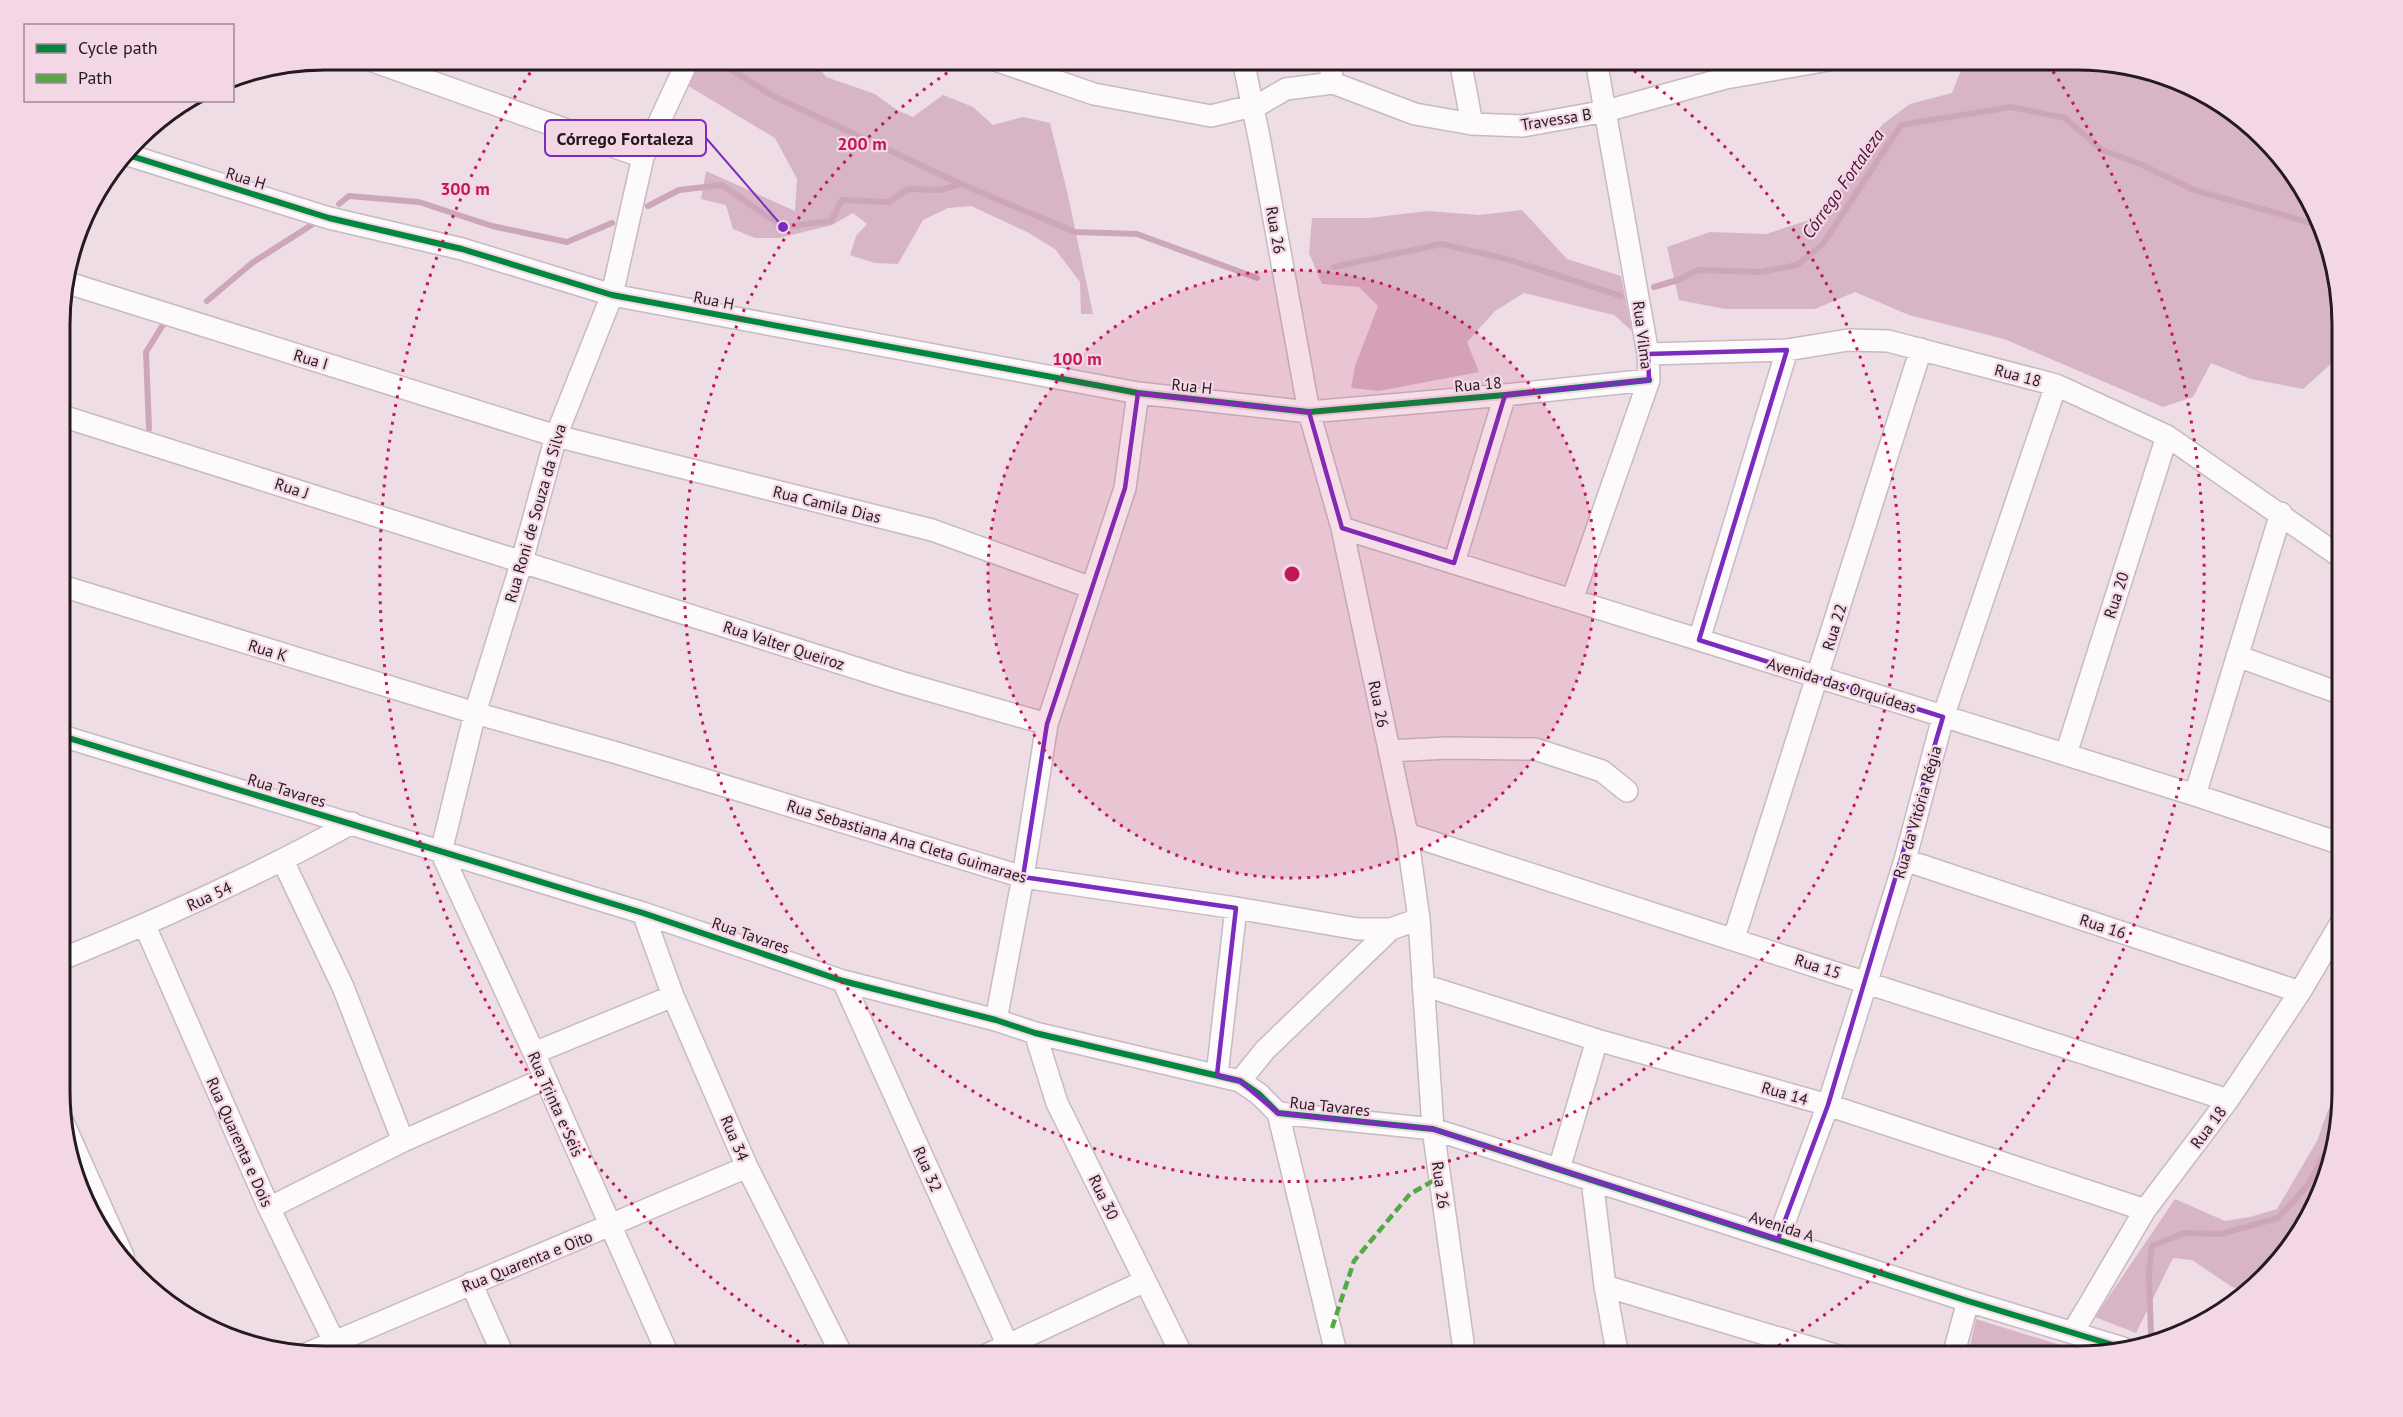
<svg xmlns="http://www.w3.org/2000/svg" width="2403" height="1417" viewBox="0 0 2403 1417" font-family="'PT Sans',sans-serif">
<rect width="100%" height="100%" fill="#eedde5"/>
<path fill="#d7b4c6" d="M697,60h59l36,11 21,-11 13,17 49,17 22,16 16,7 30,-22 30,12 20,18 30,-8 27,6 17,68 26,123h-12l-1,-32 -25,-33 -28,-17 -56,-26 -23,2 -25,12 -25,44 -24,-1 -24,-8 6,-19 11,-12 -14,-11 -21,12 -53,13h-24l-22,-9 -7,-24 -25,-6 5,-28 89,40 2,-32 -22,-41 -90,-54z
M1965,60h113l68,9 64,27 88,82 31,63 13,67v46l-39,35 -52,-10 -40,-16 -18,34 -30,10 -159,-68 -95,-24 -54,-23 -40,17h-90l-46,-9 -12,-53 43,-15 56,2 46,-15 27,-27 20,-40 24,-28 27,-20 42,-11z
M1522,210l45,49 54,17 11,55 -18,-16 -90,-22 -29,18 -28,31 12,30 -100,19 -28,-3 4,-22 23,-60 -19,-19 -37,-3 -13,-31 3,-35h57l59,-7 51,4z
M2342,1095v13l-35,116 -42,55 -16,12 -17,-4 -40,-27 -19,-2 -37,75 -41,-16 80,-118 50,22 25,-4 27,-8 40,-68 11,-31z
M1976,1319l120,37h-128z"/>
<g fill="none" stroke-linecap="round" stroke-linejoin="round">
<path stroke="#cea6ba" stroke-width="6" d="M715,60l60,37 186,87 114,48 62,2 120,44
M339,204l10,-8 70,6 73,24 75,16 45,-19
M648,206l31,-16 43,-5 61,42 48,-6 11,-21 47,2 19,-13 32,1 21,-6
M1334,267l107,-23 66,15 114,37
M1654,287l27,-8 17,-9 63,2 36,-7 25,-20 79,-120 110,-18 54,11 37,32 38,14 54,26 128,36
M207,301l45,-38 61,-39
M149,429l-3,-77 20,-32
M2151,1337l-2,-65 3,-26 32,-13 37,1 57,-16 30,-33 26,-48"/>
<g stroke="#c7bac0" stroke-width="24">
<path id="street" d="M370,60l273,97
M995,60l99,34 117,22 49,-12 26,-15 47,-6 82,31 57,10 51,2 83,-15 120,-33 103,-18
M1243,60l17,82 49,270 33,116 65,306 12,85 14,210 32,228
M1329,60l4,23
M1460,60l12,64
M1723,60l3,18
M128,155l201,63 133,31 150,46 526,98 171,19 196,-17 144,-15
M65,282l491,154 376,94 160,58
M1648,354l139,-4 61,-10 40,1 168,44 111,51 175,122
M62,416l838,266 147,42
M1342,528l853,267 147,49
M1454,563l51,-168
M62,586l413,127 142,40 406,124 213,31 122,21h33l28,-10
M1572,600l77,-220 -1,-26 -52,-294
M1699,640l88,-290
M2237,656l105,38
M62,736l581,177 200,68 153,39 39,13 205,48 19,13 19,19 155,16 535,172 155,47
M1389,751l58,-3 88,1 67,22 25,20
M2066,754l101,-318
M2195,795l86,-282
M1407,834l821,266
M1905,860l395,132
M283,861l60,126 60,154
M643,913l30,83 74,171 96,190
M145,926l124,282 72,148
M1734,938l187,-589
M62,959c99,-40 196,-84 290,-136
M843,981l170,376
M1423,985l174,55 231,65 317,105
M996,1020l27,-143 24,-153 78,-236 13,-95
M1035,1033l22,70 126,254
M534,1053l139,-57
M1217,1075l19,-167
M1240,1081l25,-31 126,-121
M1278,1113l59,244
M62,1120l61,136
M1559,1169l38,-129
M1592,1180l13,106 13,71
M269,1208l134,-67 141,-62
M1778,1239l50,-134 77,-245 38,-143 113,-332
M471,1283l33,74
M1605,1286l237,71
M2073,1332l72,-122 83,-110 72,-108 42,-71
M306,1354l441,-187
M1953,1356l15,-55
M669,1357l-135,-304 -93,-201 34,-139 47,-152 34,-125 56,-141 31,-138 45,-97
M982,1357l163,-76"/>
</g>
<use href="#street" stroke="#fcfafb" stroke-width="21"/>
<path stroke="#53a943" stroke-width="4.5" stroke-dasharray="9 4.5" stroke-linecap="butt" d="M1332,1328l22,-67 56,-67 30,-17"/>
<g stroke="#f4d7e5" stroke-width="10">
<path id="cycleway" d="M128,155l201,63 133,31 150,46 526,98 171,19 196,-17 144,-15
M62,736l581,177 200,68 153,39 39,13 205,48 19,13 19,19 155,16 535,172 155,47"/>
</g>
<use href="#cycleway" stroke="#00873e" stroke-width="6"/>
</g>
<path fill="none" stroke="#7b2cbf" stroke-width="4.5" stroke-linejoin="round" d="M1787,350l-88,290 244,77 -115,388 -50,134 -345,-110 -155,-16 -38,-32 -23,-6 19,-167 -213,-31 24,-153 78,-236 13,-95 171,19 33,116 112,35 51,-168 144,-15 -1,-26z"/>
<circle cx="1292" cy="574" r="304" fill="#c2185b" fill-opacity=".12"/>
<g fill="none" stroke="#c2185b" stroke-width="3" stroke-dasharray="3 6">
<circle cx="1292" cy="574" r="304"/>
<path d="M1619 61A608 608 0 1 1 965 61"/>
<path d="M822 1356A912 912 0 0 1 536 64M2048 64A912 912 0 0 1 1762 1356"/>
</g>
<g text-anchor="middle" stroke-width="4.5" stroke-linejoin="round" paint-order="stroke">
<g font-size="16" fill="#241a1f" stroke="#f4d7e5">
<text transform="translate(1556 119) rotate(-9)" y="6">Travessa B</text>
<text transform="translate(246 178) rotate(17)" y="6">Rua H</text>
<text transform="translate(1276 230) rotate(80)" y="6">Rua 26</text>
<text transform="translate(714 300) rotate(11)" y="6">Rua H</text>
<text transform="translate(1643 335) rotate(83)" y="6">Rua Vilma</text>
<text transform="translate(311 359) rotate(17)" y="6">Rua I</text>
<text transform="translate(2018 375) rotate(15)" y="6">Rua 18</text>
<text transform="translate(1478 384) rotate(-5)" y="6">Rua 18</text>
<text transform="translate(1192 386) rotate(6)" y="6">Rua H</text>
<text transform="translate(292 488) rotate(18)" y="6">Rua J</text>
<text transform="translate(827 504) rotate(14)" y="6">Rua Camila Dias</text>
<text transform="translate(535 513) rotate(-74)" y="6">Rua Roni de Souza da Silva</text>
<text transform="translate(2116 595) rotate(-72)" y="6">Rua 20</text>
<text transform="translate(1834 627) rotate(-73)" y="6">Rua 22</text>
<text transform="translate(784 645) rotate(18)" y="6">Rua Valter Queiroz</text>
<text transform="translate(268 650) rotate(17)" y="6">Rua K</text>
<text transform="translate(1842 685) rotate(17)" y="6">Avenida das Orquídeas</text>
<text transform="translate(1379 704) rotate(78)" y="6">Rua 26</text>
<text transform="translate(287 790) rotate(17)" y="6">Rua Tavares</text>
<text transform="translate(1917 812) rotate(-74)" y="6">Rua da Vitória Régia</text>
<text transform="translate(907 841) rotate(17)" y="6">Rua Sebastiana Ana Cleta Guimaraes</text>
<text transform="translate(209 896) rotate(-25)" y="6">Rua 54</text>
<text transform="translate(2103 926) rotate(18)" y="6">Rua 16</text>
<text transform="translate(751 935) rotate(19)" y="6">Rua Tavares</text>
<text transform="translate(1818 966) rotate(18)" y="6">Rua 15</text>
<text transform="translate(1785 1093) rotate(16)" y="6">Rua 14</text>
<text transform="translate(556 1104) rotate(66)" y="6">Rua Trinta e Seis</text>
<text transform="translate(1330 1106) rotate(6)" y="6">Rua Tavares</text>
<text transform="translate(2208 1127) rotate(-53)" y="6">Rua 18</text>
<text transform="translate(735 1138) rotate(67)" y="6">Rua 34</text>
<text transform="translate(240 1142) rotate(66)" y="6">Rua Quarenta e Dois</text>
<text transform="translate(928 1169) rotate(66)" y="6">Rua 32</text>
<text transform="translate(1441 1185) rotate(82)" y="6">Rua 26</text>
<text transform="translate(1104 1197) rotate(64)" y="6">Rua 30</text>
<text transform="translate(1782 1226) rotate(18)" y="6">Avenida A</text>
<text transform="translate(527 1261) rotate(-22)" y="6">Rua Quarenta e Oito</text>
</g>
<g font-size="18" font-style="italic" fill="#4f1137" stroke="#f4d7e5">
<text transform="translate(1843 184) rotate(-55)" y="6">Córrego Fortaleza</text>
</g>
</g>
<path d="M0 0H2403V1417H0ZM325 70H2077A255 255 0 0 1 2332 325V1091A255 255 0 0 1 2077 1346H325A255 255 0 0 1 70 1091V325A255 255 0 0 1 325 70Z" fill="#f4d7e5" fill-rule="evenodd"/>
<path fill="none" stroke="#241a1f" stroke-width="3" d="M325 70H2077A255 255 0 0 1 2332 325V1091A255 255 0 0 1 2077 1346H325A255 255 0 0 1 70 1091V325A255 255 0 0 1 325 70Z"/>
<circle cx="1292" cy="574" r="9" fill="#c2185b" stroke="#f4d7e5" stroke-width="3"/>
<g font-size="18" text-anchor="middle" font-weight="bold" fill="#c2185b" stroke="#f4d7e5" stroke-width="4.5" stroke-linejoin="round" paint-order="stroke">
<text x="862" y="150">200 m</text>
<text x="465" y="195">300 m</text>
<text x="1077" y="365">100 m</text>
</g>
<path fill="none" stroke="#7b2cbf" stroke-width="2" d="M783 227L706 138"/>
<circle fill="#7b2cbf" stroke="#f4d7e5" stroke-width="2" cx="783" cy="227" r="6"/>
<rect fill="#f4d7e5" stroke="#7b2cbf" stroke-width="2" x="545" y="120" width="161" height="36" rx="6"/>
<g font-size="18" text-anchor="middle" font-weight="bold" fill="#241a1f">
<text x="625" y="145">Córrego Fortaleza</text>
</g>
<rect x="24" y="24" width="210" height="78" fill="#f4d7e5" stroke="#a18b96" stroke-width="1.5"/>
<rect x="36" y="44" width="30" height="9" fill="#00873e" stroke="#a18b96" stroke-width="1.5"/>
<text x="78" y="54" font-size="18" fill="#241a1f">Cycle path</text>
<rect x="36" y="74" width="30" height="9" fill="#53a943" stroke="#a18b96" stroke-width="1.5"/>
<text x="78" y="84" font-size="18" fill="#241a1f">Path</text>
</svg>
